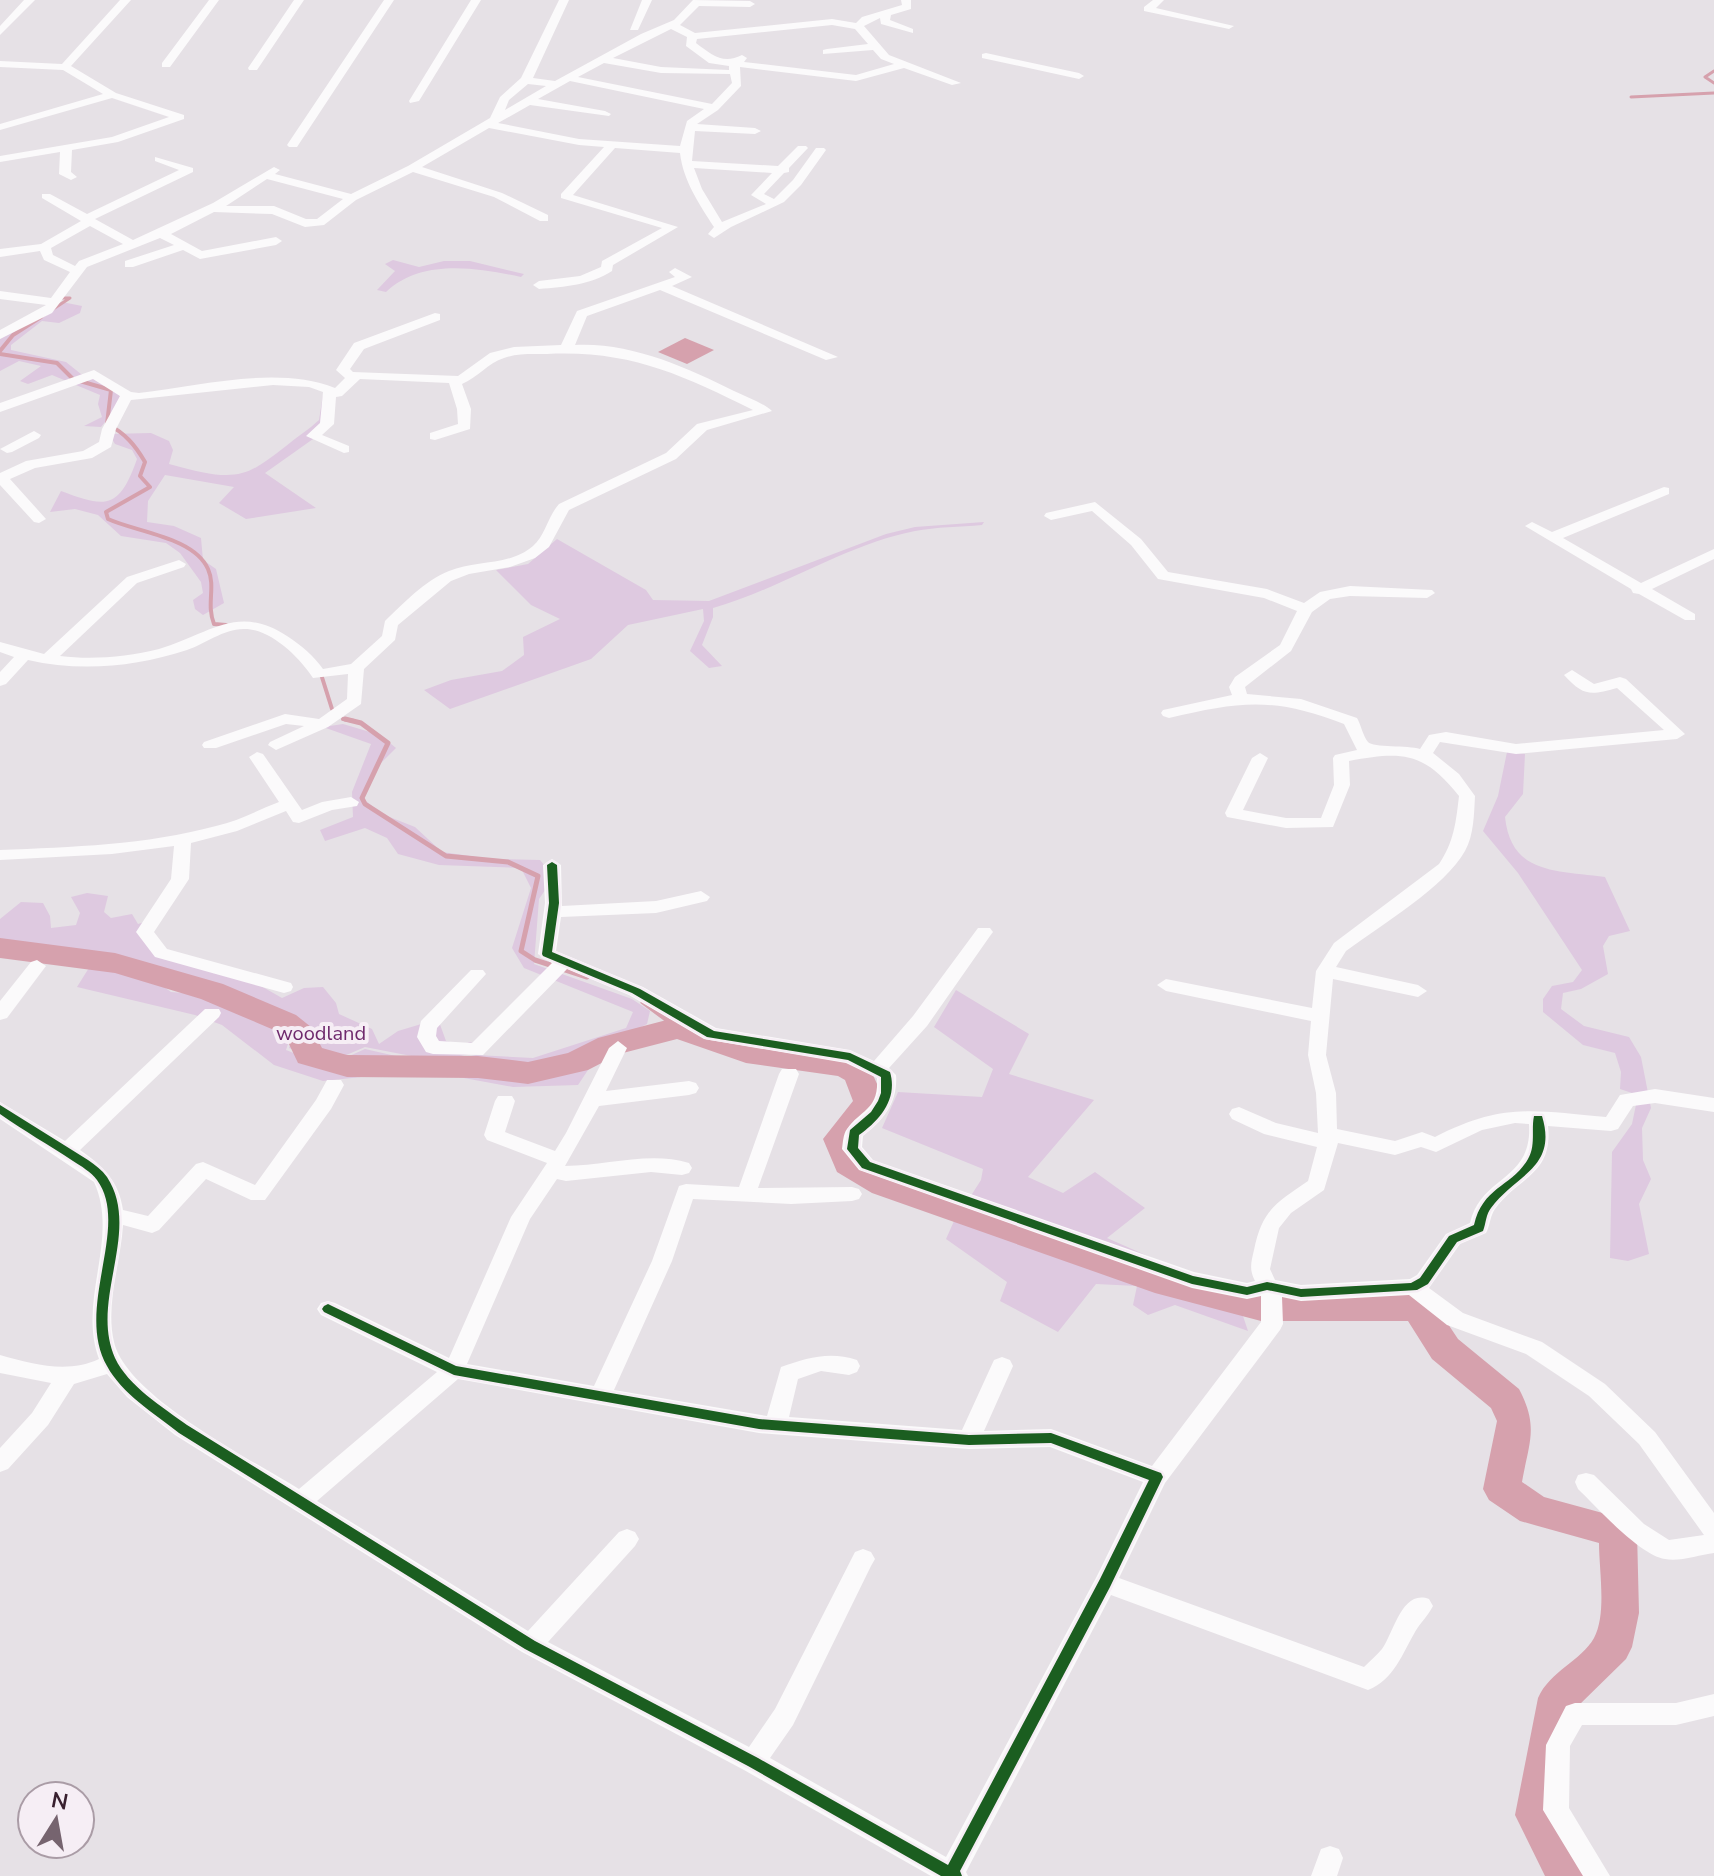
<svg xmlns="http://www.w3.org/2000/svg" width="1714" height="1876" viewBox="0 0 1714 1876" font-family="'Nunito Sans',sans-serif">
<rect width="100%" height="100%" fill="#e6e1e6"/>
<path fill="#dec9e0" d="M393,260l26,7 25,-6h26l54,13 -3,3c-43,-9 -99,-19 -135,15l-9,-2 18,-19 -10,-7z
M62,302l20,4 -2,7 -21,10 -17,-2 -31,24v5l55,12 15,12 28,9 14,17 -22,27 -17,-1 18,-9 -4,-13 2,-9 -48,-20 -24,9 -8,-3 21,-15 -22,-5 -19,10v-32c16,-9 47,-34 62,-37z
M323,395l10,3 -3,29 -65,46 51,35 -70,11 -27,-16 15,-16 -69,-12 -17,26 -1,21 27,4 27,12 2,22 13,9 8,34 -21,12 -8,-6 -2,-9 10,-7 -2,-11 -21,-29 -14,-10 -45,-7 -23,-21 -23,-6 -25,3 11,-21c45,17 58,19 76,-32l-5,-9 -17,-6 -6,-10 42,-1 18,8 4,9 -4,14c81,23 78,10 142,-37l8,-7z
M984,522l-2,3c-22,2 -46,2 -67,6 -71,14 -134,58 -202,77v9l-11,28 20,21 -13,2 -19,-17 14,-30 -1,-12 -75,16 -37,34 -141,50 -26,-19 27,-10 51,-9 22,-16 -1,-18 37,-18 -29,-14 -35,-35 32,-6 29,-25 89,51 7,10 56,1 177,-67 29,-7z
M343,724l37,11 16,13 -16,16 -19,33 21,17 33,13 27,25 49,7 49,1 14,17 -15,22 -5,65 98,35 18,12 -3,13 -43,22 -26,39 -65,2 -60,-11 -63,-2 -67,7 -49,-16 -52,-40 -27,-10 -118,-28 15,-24 50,8 29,21 48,4 8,12 68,15 -9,27 41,16 38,-17 66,15 45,-9 57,3 93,-30 7,-16 -109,-44 -12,-20 19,-60 -10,-20 -82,-3 -41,-11 -11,-16 -22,-10 -40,13 -5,-11 33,-13 -1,-25 19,-48 -48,-17z
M1507,752l18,2 -2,40 -18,23c6,58 52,53 100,60l25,54 -21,5 -6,10 5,28 -27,15 -18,4 -2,16 23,17 45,11 12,20 10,51 -9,20 1,32 8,19 -12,25 10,50 -21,7 -18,-3 2,-106 20,-28 6,-29 -18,-6 1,-17 -6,-19 -32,-8 -40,-33v-13l9,-13 21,-4 9,-12 -64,-97 -35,-42 15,-35z
M87,893l21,3 -4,16 7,6 21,-4 6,10 10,-3 10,31 96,30 28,16 22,-10 19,-1 13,16 3,11 33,15 7,15 19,-13 40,-12 8,22 16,4 8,-3 17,8 -50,11 -72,-14 -37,16 -39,-15 9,-27 -47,-11 2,-11 -18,-1 -123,-37 -112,-16v-26l21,-17 22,1 7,13 1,12 25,-3 4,-12 -9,-16z
M956,990l73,44 -20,40 85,26 -66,77 35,16 32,-21 50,36 -38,30 129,57 12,36 -73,-26 -27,10 -15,-10 4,-19 -41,-2 -38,48 -58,-31 7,-19 -61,-43 8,-18 -54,-22 21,-9 44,15 16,-25 2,-11 -101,-41 16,-36 84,5 11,-28 -59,-42z"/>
<path fill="#d6a1ad" d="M685,338l29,12 -27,14 -29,-12z"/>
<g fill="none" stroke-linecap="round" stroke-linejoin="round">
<path stroke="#d6a1ad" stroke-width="3" d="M1714,71l-9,6 9,6
M1631,97l83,-4
M38,319l32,-21h-13"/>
<path stroke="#d6a1ad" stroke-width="4" d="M0,351l13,-16 28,-18
M0,354l57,9 16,16 38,11 -4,34c18,9 28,21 38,38l-5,14 10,11 -44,25 2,7c28,13 86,18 100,50 8,18 -2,35 6,55l12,1
M320,671l12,38
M343,719l11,2"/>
<path stroke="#d6a1ad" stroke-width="5" d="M345,719l16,4 27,20 -26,55 3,6 81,52 62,6 30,14 -17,75 14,9 52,17
M643,1002l35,26"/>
<path fill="#d6a1ad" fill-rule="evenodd" d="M0,938l115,15 108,31 73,31 15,12 11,21 25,7 131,1 50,6 40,-9 30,-15 80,-21 71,25 97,13 23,11 17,38 -30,36 6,15 34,20 275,97 90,21h157l12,4 28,42 61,50c20,38 10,53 3,93l22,15 88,24 5,11 2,81 -7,34 -6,12 -49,48 -20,106 33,63h-45l-30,-61 23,-117c12,-27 43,-37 56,-60 13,-24 5,-68 5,-95l-79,-22 -31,-21 -6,-11 14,-68 -6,-13 -59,-49 -24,-38h-147l-106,-28 -283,-100 -35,-21 -14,-33 30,-38 -8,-21 -7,-4 -92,-13 -69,-24 -58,15 -31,16 -60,14 -50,-6 -131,-1 -49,-14 -10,-21 -14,-12 -73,-31 -86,-26 -115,-15z"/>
<path fill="#fbfafb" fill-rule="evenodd" d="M24,0h11l-35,35v-9z
M120,0h11l-60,66 45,27 68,22v4l-66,23 -46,8 -1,22 6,5 -6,3 -12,-6 1,-22 -60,10v-6l112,-19 57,-20 -57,-19 -112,32v-6l103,-30 -40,-24 -63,-3v-6l62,3z
M209,0h10l-49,67h-8v-4z
M294,0h10l-47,70h-8l-1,-2z
M384,0h10l-97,147h-8l-2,-2z
M471,0h10l-62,101 -9,2 -1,-2z
M559,0h10l-36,78 22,3 86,-47 33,-14 19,-20 57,1 5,3 -5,3 -51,-1 -19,19 15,8 137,-14 24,4 6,-6 40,-12 -1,-5h10v9l-20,6 -1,5 23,9v4l-32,-9 -1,-6 -16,8 25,29 72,28 -9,2 -48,-17 -48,13 -116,-14 1,19 -23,24 -21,14 58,4 6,3 -6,3 -60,-3 -3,30 86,5 20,-20h8l2,2 -19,20v4l-5,1 -20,21 10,5 19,-19 23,-32h8l2,2 -25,35 -17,17 -53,25 -17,11 -6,-4 6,-7c-15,-23 -31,-47 -34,-74l-65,-5 -42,47 105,32 -65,38 -1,6c-22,14 -47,16 -73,18l-6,-4 6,-4 41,-5 21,-9 1,-6 60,-33 -101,-30v-4l43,-47 -25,-2 -90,-17 -67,39 80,26 46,22v6h-8l-46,-24 -81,-25 -57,28 -32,25 -19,2 -33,-13 -58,-2 -43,22 31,17 74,-14 6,4 -6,4 -76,14 -17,-9 -50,17h-8v-6l49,-16 -14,-7 -73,29 -35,46 -52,26v-9l46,-25 -46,-6v-8l51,7 19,-26 -26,-12 -4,-9 -40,6v-8l41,-5 40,-23 -39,-23v-4h8l37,20 92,-44 -24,-9v-4l38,11v4l-98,47 38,21 80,-37 61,-36 6,3 -5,4 76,20 57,-28 82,-48 10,-21 21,-19zM832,25l23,4 13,15 -41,5 -4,1v4l50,-4 8,9 13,5 -38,11 -112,-13 3,-4 -5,-3c-19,10 -30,0 -46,-12l1,-4zM671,29l16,8 -1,9 23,17 20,3v4l-68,-3 -48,-9zM604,63l57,10 69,1 2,9 -20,21 -134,-27zM570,81l134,28 -17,12 -7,25 -101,-7 -81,-16 32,-18 79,11 2,-2 -6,-3 -67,-12zM528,84l18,2 -41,24 4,-10zM694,168l78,5 -21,22 15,9 -44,18 -20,-33zM267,179l76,20 -26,20h-11l-32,-13h-48zM90,226l33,18 -44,17 -4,5 -22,-11 -2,-7z
M642,0h10l-14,30h-8z
M1153,0h11l-8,8 78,18 -5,3 -85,-18v-4z
M986,53l93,20 5,3 -5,3 -97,-21v-4z
M675,268l17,9 -20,9 166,71 -12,3 -166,-70 -73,26 -12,29c55,-3 111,22 159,46 12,6 28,11 38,20l-65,19 -31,29 -107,51 -20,37 -14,11 -25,9 -41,7 -18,7 -53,44 -3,15 -31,29 -3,35 -33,23 -52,23 -8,-5 2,-3 34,-16 -18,-2 -70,24h-12l-2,-3 2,-3 81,-28 34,5 28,-20 1,-25 -35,4c-13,-20 -42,-49 -68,-49 -20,-1 -40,15 -58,21 -52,17 -107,22 -159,10l-22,24 -6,2v-14l14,-15 -14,-5v-10l44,12 83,-77 52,-17 7,4 -2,3 -47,16 -77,73c32,4 67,1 99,-7 49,-14 78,-46 128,-13 14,9 27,20 36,33l28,-5 31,-28 3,-15c19,-18 39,-40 64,-50 27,-11 61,-5 84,-25 12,-10 15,-30 26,-42l107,-51 31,-29 56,-14c-73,-36 -124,-60 -206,-56 -15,0 -30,-1 -43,4 -16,5 -27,20 -42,26l9,25 -1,20 -35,11 -5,-1v-6l28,-9 -1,-15 -8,-26 -89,-4 -18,17 -6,1 -2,27 -12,11 27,11v6l-5,1 -38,-17 14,-13 3,-31 -14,-5 -36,-2 -142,15 -15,29 -5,18 -19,11 -57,10 -25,11 36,40 -7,4 -5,-1 -34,-37v-12l26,-12 57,-10 16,-9 3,-13 18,-33 -27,-17 -93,33v-9l94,-33 37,22 8,1c61,-7 138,-28 196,-5l10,-10 -9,-8 18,-27 81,-30 5,1v6l-76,29 -14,20 3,3 105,4 32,-23 24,-6 47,-2 16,-34 98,-34 -6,-5z
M34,431l7,4 -2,3 -27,14 -5,1 -7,-4z
M1664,487l5,1v6l-106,44 78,45 73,-34v10l-62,30 43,25v6h-10l-46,-26 -6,-1 -2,-4 -106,-63 7,-4 20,10z
M1095,502l46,37 27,33 99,17 37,14 16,-11 30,-6 82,4 3,3 -8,5 -77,-2 -20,3 -18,13 -21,39 -46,36 2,7 54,5 56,19c4,7 6,18 11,24 5,6 40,3 52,7l9,-14 17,-3 70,12 148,-14 -47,-42c-26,7 -33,9 -53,-13l8,-5 22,14 26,-7 6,2 59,55 -8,5 -161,15 -76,-12 -7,11 26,21 16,22c-1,18 -1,39 -10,55 -19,35 -85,75 -119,100l-10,16 82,18 9,6 -9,6 -85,-18 -7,76 10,38 1,36 58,12 27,-9 13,5c69,-35 98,-26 171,-20l14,-22 35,-6 59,9v14l-59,-9 -22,3 -15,23 -7,2 -63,-5c5,49 -30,51 -53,83 -5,7 -5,17 -9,24l-26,11 -31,44 34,25 79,29 63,42 50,48 59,81v40c-15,2 -35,9 -49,6 -26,-4 -68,-52 -87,-70l-3,-7 3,-7 8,-2 8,2 50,49 25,16 35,-5 -65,-91 -50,-48 -63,-42 -79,-29 -38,-30 -108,6 -19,-4 1,27 -3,6 -115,153 -46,95 245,89c6,-6 13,-12 18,-18 12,-17 20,-60 47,-50l4,7c-5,10 -13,17 -18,26 -13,22 -21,48 -47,58l-257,-95 -145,277 2,4h-37l-187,-106 -222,-118 -347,-217 -48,-38 -20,-23 -33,10 -26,41 -40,44 -8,3v-24l32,-35 19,-30 -51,-10v-18c33,9 67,19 99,4 -22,-59 21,-120 -5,-177l-94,-63v-17l65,39 140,-132h14l2,4 -2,4 -139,133c23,16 39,31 43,60l25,6 48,-52 7,-2 52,23 61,-85 11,-20h14l3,5 -13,24 -66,91h-14l-45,-21 -47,51 -7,3 -29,-8c-2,37 -18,79 -9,117 12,54 138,118 185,147l138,-117 -116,-57 -4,-6 4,-6 7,-2 7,2 114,55 62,-141 36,-54 -60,-23 -3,-5 11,-34 3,-5h14l3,5 -10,31 50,19 11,-18 43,-85 9,-7 9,7 -21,43 83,-10 7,2 3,5 -3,5 -7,2 -90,11 -34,60c41,0 84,-15 124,-3l3,5 -3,5 -7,2 -31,-3 -85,9 -9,-2 -27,40 -63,145 127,22 58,-125 27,-75 7,-2 53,3 40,-113 3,-5h14l3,5 -41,114 94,-1 7,2 3,5 -3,5 -7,2 -61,3 -98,-5 -21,62 -58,129 153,26 14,-49c26,-9 48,-16 76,-7l3,6 -3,6 -8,3 -28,-4 -23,8 -9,38 173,13 32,-70 8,-3 8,3 3,6 -29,65 67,-2 101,37 109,-144v-26l-14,3 -55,-11 -333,-118 -17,-21c1,-6 1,-15 5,-20 14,-20 32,-19 30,-51l-31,-15 -142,-24 -75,-44 -62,-26 -84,86 -50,-1 -7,-2 -9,-15 4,-16 50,-51h12l3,4 -49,54 -1,8 3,5 33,2 80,-80 -14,-9 7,-51 -2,-38 9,-6 9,6 1,41 94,-5 45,-10 9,6 -3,4 -51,12 -95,4 -5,34 87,36 73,41 134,22 24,11 39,-45 65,-88h12l3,4 -3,4 -63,90 -38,42 7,7c2,27 -12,45 -33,61l-1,11 11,13 321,112 53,11 8,-2c-6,-12 -4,-18 -1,-31 8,-40 22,-47 54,-69l9,-34 -53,-13 -32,-15 -3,-5 3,-5 7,-2 37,16 42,10 -2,-40 -8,-38 3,-34 -145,-30 -9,-6 9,-6 146,29 4,-37 18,-28 105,-79c15,-22 17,-42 20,-68 -35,-44 -56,-45 -110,-35l1,24 -17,42 -47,1 -59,-11 -2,-4 27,-55 8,-5 8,5 -25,52 43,8h35l13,-33 -1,-27 2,-3 22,-5 -13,-26c-70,-27 -103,-23 -175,-6l-6,-2 -2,-3 2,-3 69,-15 -3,-8 6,-10 45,-32 17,-34 -33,-13 -106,-19 -27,-34 -39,-34 -41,9 -7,-4 2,-3zM1515,1123l14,1c4,57 -48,51 -59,99l-24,11 -29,41 -7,4 -109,6 -26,-5 -5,-11 9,-41 12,-15 33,-23 14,-47 57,12 26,-8 15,5 46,-22zM458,1379l301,54 210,16 81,-2 93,35 -46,94 -151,281 -176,-99 23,-33 78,-159 4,-7 -4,-7 -8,-3 -8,3 -80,157 -26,38 -201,-105 87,-96 4,-7 -4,-7 -8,-3 -8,3 -91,99 -211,-130z
M257,752l6,2 39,56 20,-8 29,-5 8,5 -2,4 -25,4 -33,13 -6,-1 -7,-11 -49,20 -46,12 -2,36 -35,53 13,17 124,34 2,4 -2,4 -7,2 -129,-36 -19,-25 35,-53 3,-33 -62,8 -112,6v-10c72,-3 146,-5 216,-24 22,-5 42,-16 63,-24l-30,-45z
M37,960l9,6 -39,52 -7,2v-19l31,-39z
M1714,1694v22l-38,9h-94l-12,21 -1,62 41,68h-27l-40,-66 3,-65 20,-39 9,-3h101z
M1330,1846l9,3 4,9 -6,18h-26l10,-27z"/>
<g stroke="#f6eef5" stroke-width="5">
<path id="cycleway" d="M552,862l5,3 2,38 -7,49 88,37 74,42 136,22 40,19c8,27 -10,48 -31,63l-1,13 12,14 323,114 54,11 20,-5 34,7 110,-6 9,-5 29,-42 25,-11c9,-39 38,-38 54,-66 8,-14 3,-29 6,-43h8c16,52 -27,59 -51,92 -5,6 -5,15 -8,23l-26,11 -29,42 -11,6 -116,7 -34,-7 -20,5 -55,-11 -330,-116 -15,-19 3,-19 21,-18 7,-11 3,-8v-16l-33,-17 -141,-23 -75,-44 -89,-37 -1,-2 7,-51 -2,-38z
M0,1105l88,55c7,5 14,10 19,17 35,54 -18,123 8,181 13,28 49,50 72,67l348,216 223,117 190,107 152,-286 49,-99 -98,-37 -82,2 -210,-16 -305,-54 -130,-63 -2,-3 2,-3 4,-2 4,2 124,60 303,53 210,16 82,-2 110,40 2,4 -53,110 -150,284 2,5h-21l-193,-110 -223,-117 -346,-216c-25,-20 -57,-39 -72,-67 -33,-58 24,-140 -10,-186 -6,-8 -16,-14 -24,-19 -24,-16 -49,-30 -73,-47z"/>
</g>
<use href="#cycleway" fill="#1b5e20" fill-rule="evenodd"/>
</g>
<g text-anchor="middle" stroke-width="8" stroke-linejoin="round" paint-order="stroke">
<g font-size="20" fill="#6f2a6d" stroke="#f6eef5">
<text x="321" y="1040">woodland</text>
</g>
</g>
<g transform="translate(56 1820) rotate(11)"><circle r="38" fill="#f6eef5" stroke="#aa9ca6" stroke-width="2"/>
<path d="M0-6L14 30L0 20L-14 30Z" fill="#76646f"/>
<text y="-12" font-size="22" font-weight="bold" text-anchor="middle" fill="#39202f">N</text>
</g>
</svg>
